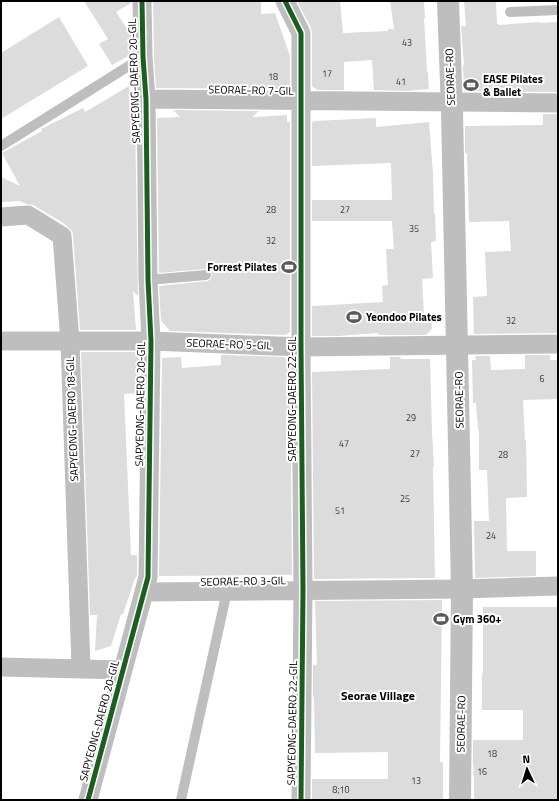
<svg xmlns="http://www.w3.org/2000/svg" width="559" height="801" viewBox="0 0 559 801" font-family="'Titillium Web',sans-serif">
<rect width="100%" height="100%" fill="#fff"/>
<path fill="#dcdcdc" d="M84,1h47v2l-15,9 16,24v18l-20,11 -13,-21 9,-5z
M153,1h108v13l14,-1 15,43v33l-134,-1 -2,-31z
M297,1h43l3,32 45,-2v-2h6l-4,-28h34l1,17h-1l3,54h1l1,17 -24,2 -31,-1 -2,-30 -28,2v28h-27l-5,-4v-53l-1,-5z
M464,1h32l1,23h2v1l41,-3v1l18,-1v70l-94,-1 -1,-26h1l-3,-39h5z
M59,17l29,49 -87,53v-66z
M129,86l3,32h3l3,178 -5,-5 3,39h-56l-7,-95 -1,-4 -9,-8 -30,-18 -7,-1 -6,-3 -19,1v-25l19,9 -18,-33 40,-22 -1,-2 42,-21 2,4z
M173,110l86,1 -7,6 35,-2v7h3v210l-5,3 -115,-4 -9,-10 -2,-35 48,-5 3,-1 2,-5 -1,-4 -3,-2h-3l-46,4 -2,-155 23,-1z
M543,114h15v219l-84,1 -1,-37 14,-1 -2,-44 26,-1 -2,-30 -40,1 -2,-69h-2v-27l78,-1z
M376,118v9l53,-5 4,52 1,40h1l1,27 -5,1 2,36 -11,1 2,35h7l1,15 -6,6h-47l-1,-2 -40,3h-26v-30l71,-4 -1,-16 6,-1 -2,-36h8l-2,-28h-80v-21h80l-1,-37 -79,3v-45l2,2v-2z
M81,352h56l1,7h2l-1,34 -15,1 7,161h6v20l-1,3h-1l-12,36h-2l-10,32 -16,5 2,-36h-7z
M221,355l63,2 6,5 2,213 -133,1 3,-218 19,-1 1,11 39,-3z
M525,355h25v5h8v39l-35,1 2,40h1l1,57 -21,1 1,53h29v25l-61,2 -1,-57h15l-2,-51h-8v-40h-1l-2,-27h-3l-1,-43h4l-1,-4h15l1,14 34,-1z
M390,357h12l-3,2h31l2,72 2,36h-1l2,111 -121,1 -2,-207 78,-3z
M442,600l-2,162h3v38h-131v-21h76v-27l-73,1 -1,-56h-1v-32h4l-2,-64z
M483,607h75v193h-84v-25h-1l1,-8h-1v-27h50v-30h-41v-37h1z"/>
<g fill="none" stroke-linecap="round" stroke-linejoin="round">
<path stroke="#bebebe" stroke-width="10" d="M510,12l48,-2
M1,146l142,-89
M148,280l58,-5
M181,800l46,-209"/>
<path stroke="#bebebe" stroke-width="19" d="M285,1l16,32v314l2,243 -2,210
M146,99l412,4
M1,217l27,-2 34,21 8,106 11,326
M1,341h150l150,6 257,-3
M144,592l318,-3 96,-3
M1,667l122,3
M88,800l60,-223 3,-236 -3,-61 -2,-181 -3,-42 -1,-56"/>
<path stroke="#bebebe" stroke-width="22" d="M448,1l4,110 10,478 -2,211"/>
<g stroke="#fff" stroke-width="8">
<path id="cycleway" d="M285,1l16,32v314l2,243 -2,210
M88,800l60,-223 3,-236 -3,-61 -2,-181 -3,-42 -1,-56"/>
</g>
<use href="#cycleway" stroke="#1b5e20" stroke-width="5"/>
</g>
<defs>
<g id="stadium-bare" transform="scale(1.2)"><path d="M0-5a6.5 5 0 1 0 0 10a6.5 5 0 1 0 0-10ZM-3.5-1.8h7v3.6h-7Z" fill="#595959" stroke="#fff" stroke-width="2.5" paint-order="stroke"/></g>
</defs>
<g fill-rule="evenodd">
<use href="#stadium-bare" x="471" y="85"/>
<use href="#stadium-bare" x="289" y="267"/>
<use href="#stadium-bare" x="354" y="317"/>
<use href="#stadium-bare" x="441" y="619"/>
</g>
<g text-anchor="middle" stroke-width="4" stroke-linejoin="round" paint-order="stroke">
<g font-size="9" fill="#373737">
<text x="407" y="46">43</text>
<text x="327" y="77">17</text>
<text x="273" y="80">18</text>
<text x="401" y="85">41</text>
<text x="271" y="213">28</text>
<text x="345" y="213">27</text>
<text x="414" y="232">35</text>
<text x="271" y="244">32</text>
<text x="511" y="324">32</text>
<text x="542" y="382">6</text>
<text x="411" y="421">29</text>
<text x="344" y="447">47</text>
<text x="415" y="457">27</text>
<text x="503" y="458">28</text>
<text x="405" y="502">25</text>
<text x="340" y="514">51</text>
<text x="491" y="539">24</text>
<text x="492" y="757">18</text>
<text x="482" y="775">16</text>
<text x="416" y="784">13</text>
<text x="341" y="793">8;10</text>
</g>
<g font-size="11" fill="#000" stroke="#fff">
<text transform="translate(450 77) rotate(-92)" y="4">SEORAE-RO</text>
<text transform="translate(134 81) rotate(-92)" y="4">SAPYEONG-DAERO 20-GIL</text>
<text transform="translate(251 90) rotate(1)" y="4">SEORAE-RO 7-GIL</text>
<text transform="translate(229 344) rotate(2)" y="4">SEORAE-RO 5-GIL</text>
<text transform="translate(292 399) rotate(-90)" y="4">SAPYEONG-DAERO 22-GIL</text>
<text transform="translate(459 400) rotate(-91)" y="4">SEORAE-RO</text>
<text transform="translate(140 404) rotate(-89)" y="4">SAPYEONG-DAERO 20-GIL</text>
<text transform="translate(72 419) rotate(-92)" y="4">SAPYEONG-DAERO 18-GIL</text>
<text transform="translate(243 581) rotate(-1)" y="4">SEORAE-RO 3-GIL</text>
<text transform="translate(99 721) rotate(-75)" y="4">SAPYEONG-DAERO 20-GIL</text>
<text transform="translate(292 723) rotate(-89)" y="4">SAPYEONG-DAERO 22-GIL</text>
<text transform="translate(461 724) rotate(-89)" y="4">SEORAE-RO</text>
</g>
<g font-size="11" font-weight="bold" fill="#000" stroke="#fff" text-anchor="start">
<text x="483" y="83">EASE Pilates<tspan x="483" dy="13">&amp; Ballet</tspan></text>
<text x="277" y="271" text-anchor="end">Forrest Pilates</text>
<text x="366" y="321">Yeondoo Pilates</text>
<text x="453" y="623">Gym 360+</text>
</g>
<g font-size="12" font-weight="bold" fill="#000" stroke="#fff">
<text x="378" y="700">Seorae Village</text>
</g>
</g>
<rect width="559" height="801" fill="none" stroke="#000000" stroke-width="4"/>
<g transform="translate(527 769) rotate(356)" stroke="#ffffff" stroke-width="3" paint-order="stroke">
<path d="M0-3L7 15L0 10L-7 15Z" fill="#000000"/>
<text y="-6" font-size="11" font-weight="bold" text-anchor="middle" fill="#000000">N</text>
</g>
</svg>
